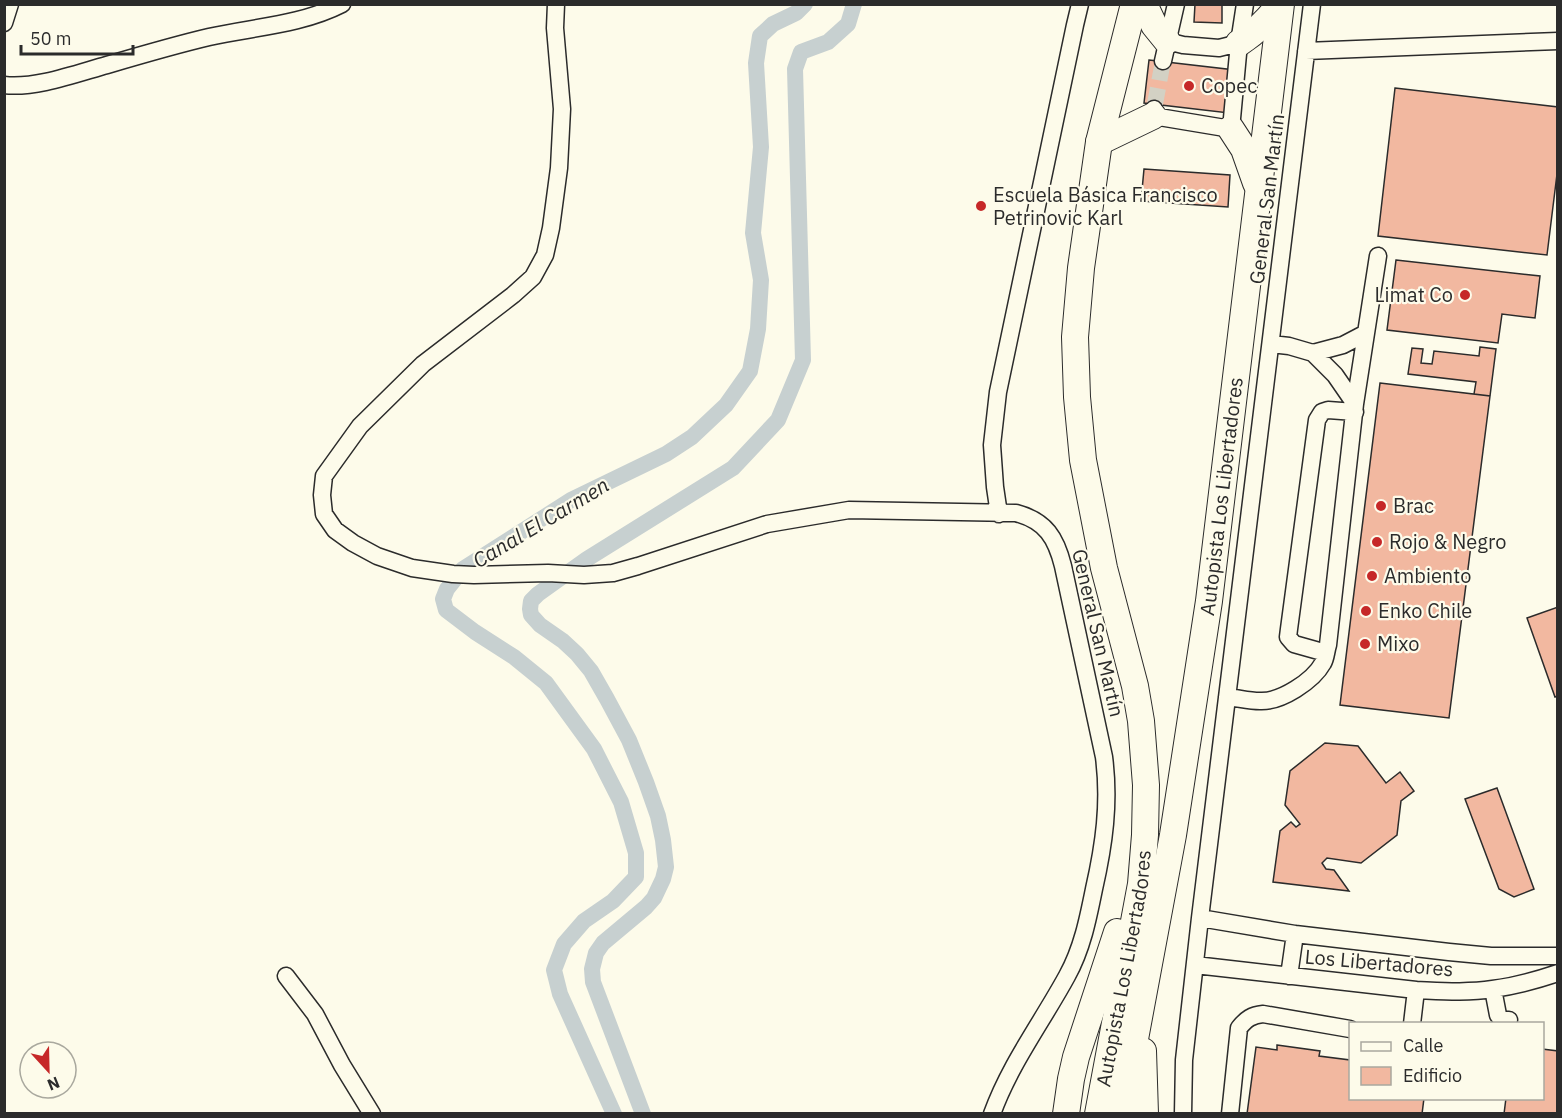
<svg xmlns="http://www.w3.org/2000/svg" width="1562" height="1118" viewBox="0 0 1562 1118" font-family="'IBM Plex Sans',sans-serif">
<rect width="100%" height="100%" fill="#fdfbea"/>
<g fill="none" stroke-linecap="round" stroke-linejoin="round">
<path stroke="#c7d0d0" stroke-width="16" d="M614,1114l-54,-120 -6,-24 10,-26 20,-23 29,-20 23,-24v-24l-15,-51 -27,-53 -48,-66 -32,-26 -39,-25 -29,-22 -3,-11 4,-10 16,-20 108,-69 95,-46 26,-17 34,-32 24,-34 8,-42 3,-49 -8,-47 8,-86 -5,-84 4,-27 13,-12 23,-11 9,-9
M643,1114l-50,-132 -1,-13 4,-16 7,-10 43,-36 8,-9 9,-19 3,-12 -3,-27 -5,-24 -12,-34 -17,-42 -22,-41 -16,-28 -14,-17 -14,-13 -23,-16 -9,-10 -1,-6 1,-8 7,-7 49,-35 146,-91 45,-48 25,-60 -8,-291 6,-17 27,-10 20,-18 6,-20"/>
</g>
<path fill="#f2b8a0" stroke="#2b2b2b" stroke-width="1.5" d="M1195,4h27v19l-28,-1z
M1149,60l86,10 -6,43 -85,-10z
M1395,88l163,19v59l-11,89 -169,-19z
M1144,169l86,6 -2,32 -87,-6z
M1396,260l144,16 -5,42 -33,-4 -4,29 -111,-13z
M1480,347l16,2 -6,47 -16,-2 2,-12 -68,-8 4,-26 11,1 -2,14 11,1 2,-13 45,5z
M1380,383l110,13 -41,322 -109,-13z
M1558,607v89l-3,1 -28,-79z
M1325,743l33,3 28,37 14,-11 14,19 -13,10 -4,34 -36,28 -34,-5 -5,5 4,6 8,1 15,21 -76,-9 7,-51 11,-9 5,5 4,-3 -15,-19 5,-34z
M1497,788l37,101 -20,8 -15,-8 -34,-90z
M1277,1045l43,6 -1,5 31,4v38h74l-2,16h-175l9,-67 21,3z
M1542,1049l16,2v63h-54l2,-16h36z"/>
<g fill="none" stroke-linecap="round" stroke-linejoin="round">
<path stroke="#d3d1c4" stroke-width="16" stroke-dasharray="16 8" stroke-linecap="butt" d="M1155,104l8,-43"/>
<g stroke="#2b2b2b" stroke-width="19">
<path id="minor" d="M556,4l-1,24 7,81 -3,59 -8,60 -6,27 -12,22 -20,18 -90,69 -63,62 -36,50 -2,19 2,19 11,16 18,13 24,13 35,12 41,6 21,1 74,-2 36,2 29,-2 25,-7 129,-42 82,-14 167,3c30,8 40,25 47,53l41,191c6,46 0,88 -10,132 -6,30 -12,60 -27,87 -25,46 -57,88 -75,138
M4,23l6,-19
M1167,41l16,4 36,3 20,-5
M1306,51l252,-10
M1163,61l13,-57
M4,85c31,4 74,-12 103,-20 34,-10 68,-20 102,-28 45,-10 92,-12 133,-33
M1154,109l-1,7 78,13 8,-86 6,-39
M1271,344l18,2 24,7 22,22 20,29
M1313,353l30,-8 23,-12
M999,514l-4,-27 -3,-42 6,-53 77,-367 5,-21
M1326,653l-32,-9 -6,-7 1,-8 28,-209 5,-8 6,-2 27,2
M1227,697c11,1 22,4 33,4 21,1 53,-20 63,-38 3,-5 3,-12 5,-18l27,-241 23,-148
M1200,918l95,16 154,18 42,4h67
M1195,965l221,25c25,1 51,3 77,-1 22,-3 44,-9 65,-16
M286,976l29,38 27,51 30,49
M1289,976l6,-42
M1493,989l5,26 4,5h7
M1412,1024l4,-34
M1183,1114l1,-54 16,-142 112,-914
M1230,1114l9,-86c7,-9 13,-13 24,-14l87,15"/>
</g>
<g stroke="#2b2b2b" stroke-width="28">
<g id="highway">
<path d="M1144,4l10,21 13,16"/>
<path d="M1239,43c17,-11 29,-23 41,-39"/>
<path d="M1231,129l13,20 12,34"/>
<path d="M1099,142l54,-26"/>
<path d="M1143,1051l2,63"/>
<path d="M1066,1114l5,-35 5,-22 41,-125"/>
<path id="s1" d="M1098,1114l43,-230 4,-49 1,-50 -5,-64 -6,-35 -31,-118 -21,-108 -6,-63 -2,-60 6,-69 18,-126 35,-138"/>
<path id="s2" d="M1121,1114l52,-279 36,-234 72,-597"/>
</g>
</g>
<use href="#minor" stroke="#fdfbea" stroke-width="16"/>
<use href="#highway" stroke="#fdfbea" stroke-width="26"/>
</g>
<g fill="#c62828" stroke="#fdfbea" stroke-width="2">
<circle cx="1189" cy="86" r="6"/>
<circle cx="981" cy="206" r="6"/>
<circle cx="1465" cy="295" r="6"/>
<circle cx="1381" cy="506" r="6"/>
<circle cx="1377" cy="542" r="6"/>
<circle cx="1372" cy="576" r="6"/>
<circle cx="1366" cy="611" r="6"/>
<circle cx="1365" cy="644" r="6"/>
</g>
<g text-anchor="middle" stroke-width="4.5" stroke-linejoin="round" paint-order="stroke">
<g font-size="20" fill="#2b2b2b" stroke="#fdfbea" text-anchor="start">
<text x="1201" y="93">Copec</text>
<text x="993" y="202">Escuela Básica Francisco<tspan x="993" dy="23">Petrinovic Karl</tspan></text>
<text x="1453" y="302" text-anchor="end">Limat Co</text>
<text x="1393" y="513">Brac</text>
<text x="1389" y="549">Rojo &amp; Negro</text>
<text x="1384" y="583">Ambiento</text>
<text x="1378" y="618">Enko Chile</text>
<text x="1377" y="651">Mixo</text>
</g>
<g font-size="20" fill="#2b2b2b" stroke="#fdfbea">
<text transform="translate(1267 199) rotate(-83)" y="7">General San Martín</text>
<text dy="7" stroke="none"><textPath href="#s2" startOffset="626">Autopista Los Libertadores</textPath></text>
<text transform="translate(1098 633) rotate(77)" y="7">General San Martín</text>
<text transform="translate(1379 963) rotate(5)" y="7">Los Libertadores</text>
<text dy="7" stroke="none"><textPath href="#s1" startOffset="148">Autopista Los Libertadores</textPath></text>
</g>
<g font-size="21" font-style="italic" fill="#2b2b2b" stroke="#fdfbea">
<text transform="translate(541 523) rotate(-31)" y="7">Canal El Carmen</text>
</g>
</g>
<rect width="1562" height="1118" fill="none" stroke="#2b2b2b" stroke-width="12"/>
<rect x="1349" y="1022" width="195" height="78" fill="#fdfbea" stroke="#a9a89e" stroke-width="1.5"/>
<rect x="1361" y="1042" width="30" height="9" fill="#fdfbea" stroke="#a9a89e" stroke-width="1.5"/>
<text x="1403" y="1052" font-size="18" fill="#2b2b2b">Calle</text>
<rect x="1361" y="1067" width="30" height="18" fill="#f2b8a0" stroke="#a9a89e" stroke-width="1.5"/>
<text x="1403" y="1082" font-size="18" fill="#2b2b2b">Edificio</text>
<g transform="translate(48 1070) rotate(158)"><circle r="28" fill="#fdfbea" stroke="#a9a89e" stroke-width="1.5"/>
<path d="M0-4.5L10 22L0 15L-10 22Z" fill="#c62828"/>
<text y="-9" font-size="16" font-weight="bold" text-anchor="middle" fill="#2b2b2b">N</text>
</g>
<path d="M21 45v9h112v-9" fill="none" stroke="#2b2b2b" stroke-width="3"/>
<text x="30" y="45" font-size="18" fill="#2b2b2b" stroke="#fdfbea" stroke-width="4.5" paint-order="stroke">50 m</text>
</svg>
